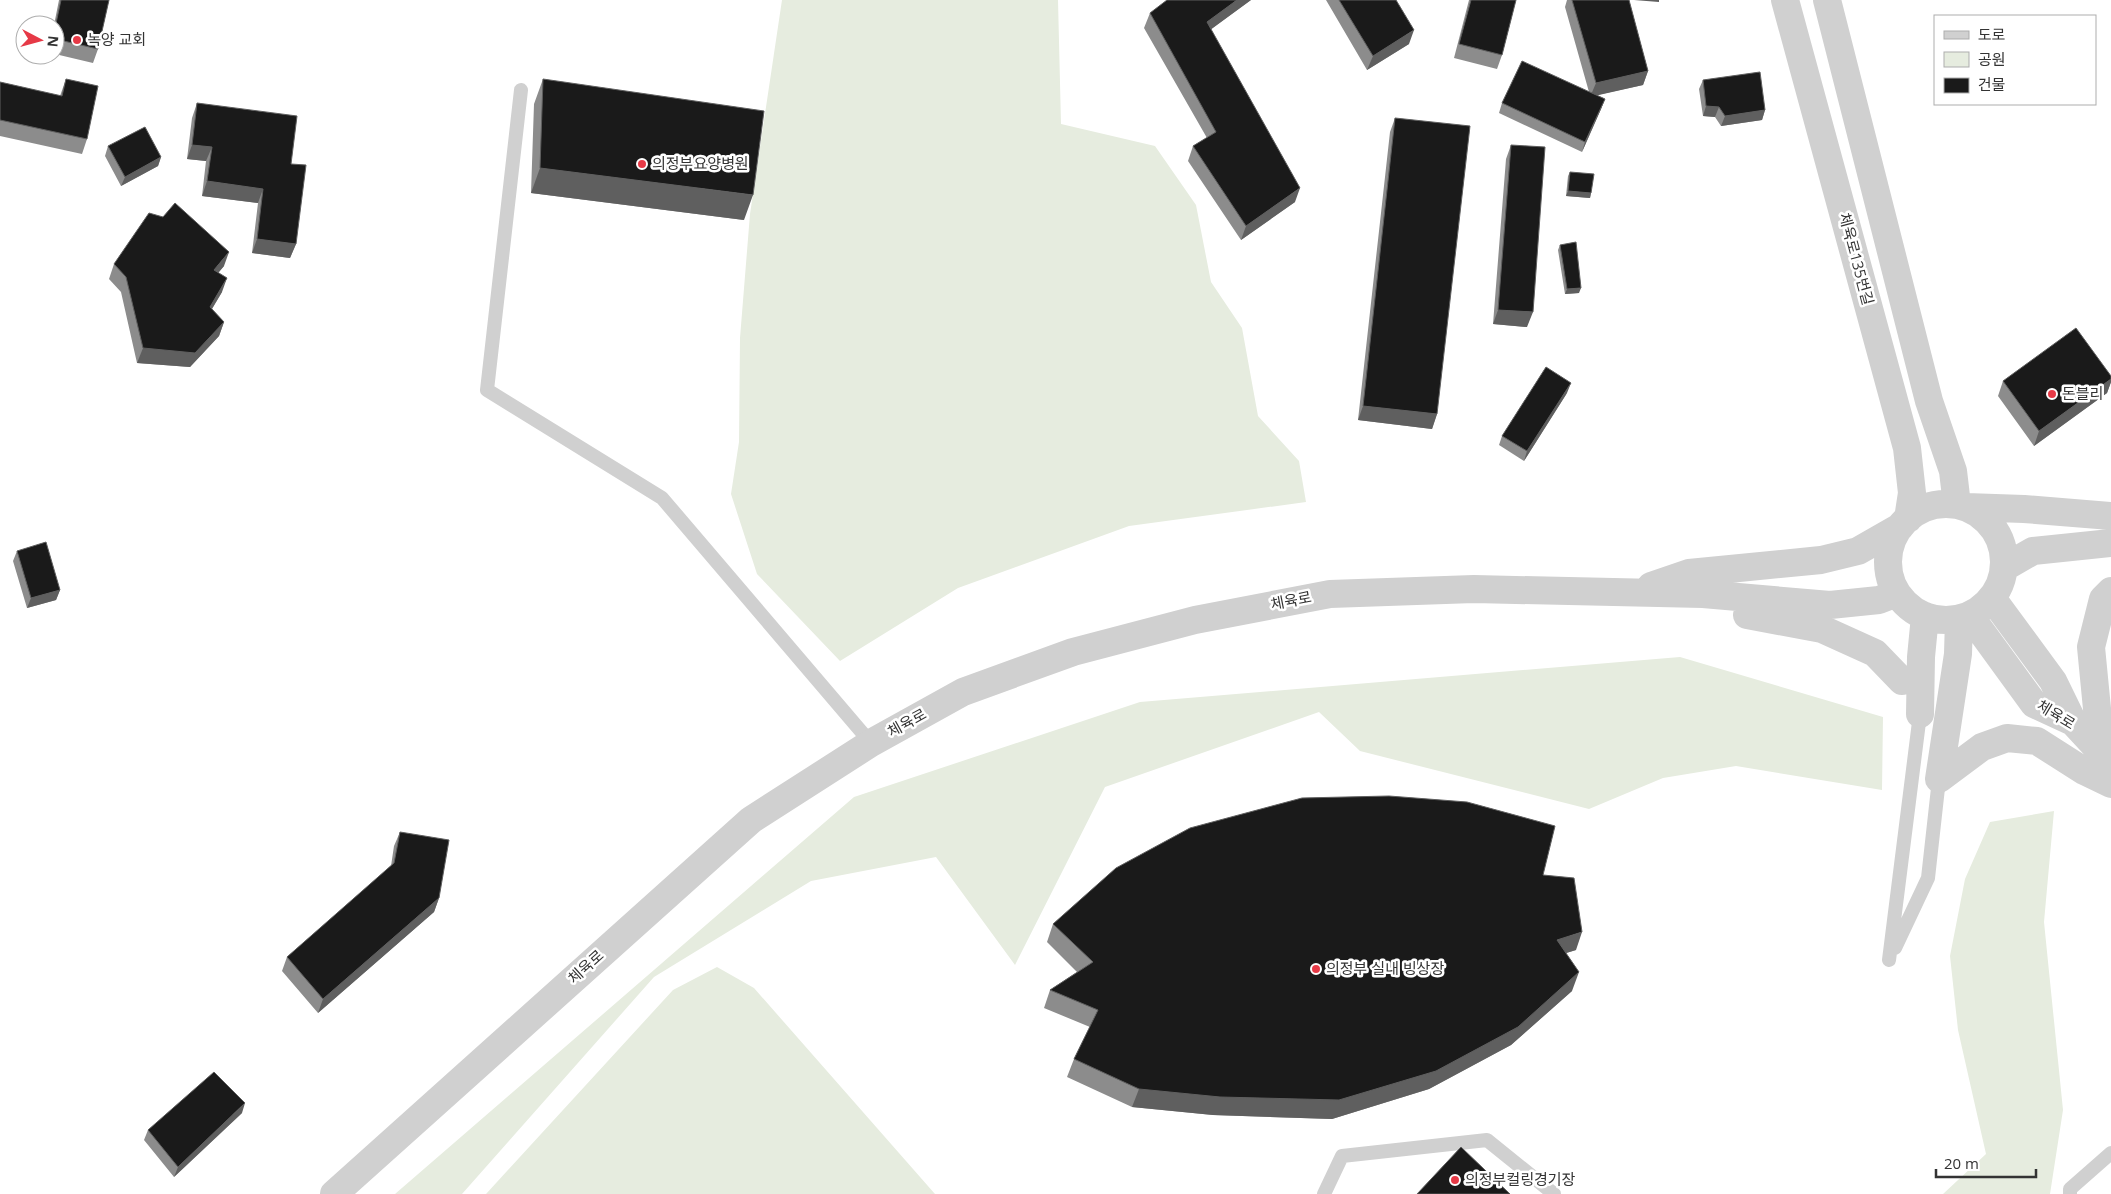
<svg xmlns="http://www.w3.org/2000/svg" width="2111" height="1194" viewBox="0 0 2111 1194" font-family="'Open Sans','Noto Sans KR',sans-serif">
<rect width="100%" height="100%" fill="#fff"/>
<path fill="#e6ecdf" d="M782,0h276l3,124 94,22 41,59 15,77 31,46 16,88 41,45 7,41 -177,24 -171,62 -118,73 -83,-87 -26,-80 8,-52 1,-104 10,-124z
M1680,657l203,60 -1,73 -146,-24 -73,12 -74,31 -229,-58 -41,-39 -214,75 -90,178 -79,-108 -125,24 -157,96 -192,217h-67l459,-397 286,-95z
M2054,811l-10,111 19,188 -13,84h-107l43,-40 -28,-124 -8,-74 15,-77 25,-57z
M717,967l37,21 181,206h-449l187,-204z"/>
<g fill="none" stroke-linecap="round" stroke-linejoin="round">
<path stroke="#d0d0d0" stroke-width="14" d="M521,90l-34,300 175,108 209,245
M1895,948l33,-70 11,-99
M1889,960l31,-246 -1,-4
M1324,1194l18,-38 145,-16 67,54
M2070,1194v-5l41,-36"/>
<path stroke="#d0d0d0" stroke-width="28" d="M1785,0l122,448 5,45 -4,26
M1827,0l102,401 24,70 4,34
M1888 562a58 58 0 1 1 116 0a58 58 0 1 1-116 0Z
M1966,507l58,2 87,7
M2005,567l28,-16 78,-8
M1651,586l38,-13 132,-13 37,-9 42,-24
M1992,598l61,83 20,41
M1747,615l75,14 53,24 27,28
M1970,616l64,88 39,18 38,41
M1920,714l1,-57 4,-41
M2101,750l-10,-103 12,-48 8,-8
M1939,779l43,-32 25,-9 30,3 47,30 27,13
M1939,779l19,-125 1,-35
M334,1194l417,-374 120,-77 92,-51 110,-40 122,-32 135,-26 144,-5 229,5 127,11 49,-5 18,-7"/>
</g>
<path fill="#8c8c8c" d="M59,0h50l-11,49 -5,14 -38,-9v-29h-1z
M1251,0l-40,29 84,173 -54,38 -53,-79 5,-15 14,-8 -63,-110 6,-15z
M1326,0h70l13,44 -42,26z
M1469,0h47l-14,55 -5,14 -43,-11z
M1567,0h62l19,71 -5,14 -46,10 8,4 -4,10 -19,43 -83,-39 3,-10 87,-11 -24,-85z
M66,79l21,60 -5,15 -82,-18v-54l60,14z
M543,79l201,141 -213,-27 3,-89z
M1703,80l62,30 -3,10 -41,6 -6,-9 -12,-1 -4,-27z
M197,103l94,61 5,80 -6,14 -38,-5 6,-50 -56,-7 4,-35 -19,-2 5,-41z
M1395,118l42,296 -5,15 -74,-9 32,-288z
M1511,145l16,182 -34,-3 13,-165z
M108,146l53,11 -3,9 -37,20 -16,-30z
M1570,172l21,21 -1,5 -24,-2 2,-20z
M1560,245l19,48 -14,1 -7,-44z
M114,264l110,2 -6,7 4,19 -10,17 12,13 -5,14 -29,31 -53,-4 -16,-71 -12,-13z
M2111,376v6l-4,11 -73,53 -36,-50 5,-15z
M1567,393l-43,68 -25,-16 3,-9z
M17,551l43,39 -4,10 -29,8 -14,-47z
M400,832l39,66 -5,14 -116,101 -36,-42 5,-14 104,-91 3,-20z
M1543,875l33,75 -10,3 6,38 -61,54 -82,44 -97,30 -119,-4 -81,-8 -65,-30 7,-18 16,-32 -46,-19 6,-18 27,-18 -30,-30 6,-18z
M242,1113l-68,64 -30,-37 4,-10z"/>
<path fill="#5f5f5f" d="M1237,0h14l-49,36 5,-14z
M1634,0h25v2z
M1414,30l-5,14 -42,26 6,-14z
M1648,71l-5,14 -53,12 6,-14z
M1605,99l-4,10 -19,43 3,-10z
M1706,106l13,1 -4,10 -12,-1z
M1765,110l-3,10 -41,6 4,-10z
M192,145l20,2 -6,14 -19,-2z
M161,157l-3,9 -37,20 4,-9z
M540,168l213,27 -9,25 -213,-27z
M207,181l56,8 -5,14 -56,-7z
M1300,188l-5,14 -54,38 5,-14z
M1568,191l23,2 -1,5 -24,-2z
M257,239l39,5 -6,14 -38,-5z
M229,252l-5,14 -16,19 6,-15z
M227,278l-5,14 -18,30 6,-15z
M1581,288l-2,5 -14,1 2,-5z
M1498,310l35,2 -6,15 -34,-3z
M224,322l-5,14 -29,31 -53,-4 6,-15z
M2111,379v3l-4,11 -73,53 5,-15z
M1571,383l-4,10 -43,68 3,-10z
M1363,406l74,8 -5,15 -74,-9z
M60,590l-4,10 -29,8 4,-10z
M439,898l-5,14 -116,101 5,-14z
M1582,932l-6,18 -26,8 7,-18z
M1579,972l-7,19 -61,54 -82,44 -97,30 -119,-4 -81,-8 7,-18z
M245,1103l-3,10 -68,64 4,-10z"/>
<path fill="#1a1a1a" stroke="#5f5f5f" d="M61,0h48l-11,49 -43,-10v-11z
M1167,0h70l-30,22 93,166 -54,38 -53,-80 23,-14 -66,-119z
M1339,0h57l18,30 -41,26z
M1471,0h45l-14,55 -43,-11z
M1572,0h57l19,71 -52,12z
M1522,61l83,38 -20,43 -83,-39z
M1760,72l5,38 -40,6 -6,-9 -13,-1 -3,-26z
M66,79l32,7 -11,53 -87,-19v-38l62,14z
M543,79l221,32 -11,84 -213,-27z
M197,103l100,13 -6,48 15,1 -10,79 -39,-5 6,-50 -56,-8 5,-34 -20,-2z
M1395,118l75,8 -33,288 -74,-8z
M145,127l16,30 -36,20 -17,-31z
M1511,145l34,2 -12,165 -35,-2z
M1570,172l24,2 -3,19 -23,-2z
M175,203l54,49 -15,18 13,8 -17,29 14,15 -29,31 -52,-5 -17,-71 -12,-13 35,-51 14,4z
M1576,242l5,46 -14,1 -7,-44z
M2076,328l35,48v3l-72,52 -36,-50z
M1546,367l25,16 -44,68 -25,-15z
M46,542l14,48 -29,8 -14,-47z
M1389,796l78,6 88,24 -12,49 31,3 8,54 -25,8 22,32 -61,55 -82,44 -97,29 -119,-3 -81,-8 -65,-30 24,-49 -48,-20 43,-28 -40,-38 63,-56 74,-40 112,-30z
M400,832l49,8 -10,58 -116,101 -36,-42 107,-94z
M214,1072l31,31 -67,64 -30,-37z
M1461,1147l49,47h-93z"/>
<g fill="#e63946" stroke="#fff" stroke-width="2">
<circle cx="77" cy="40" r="5"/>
<circle cx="642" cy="164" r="5"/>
<circle cx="2052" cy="394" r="5"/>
<circle cx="1316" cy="969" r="5"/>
<circle cx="1455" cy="1180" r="5"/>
</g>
<g text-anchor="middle" stroke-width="5" stroke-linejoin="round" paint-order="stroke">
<g font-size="15" fill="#333" stroke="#fff" text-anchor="start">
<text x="87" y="45">녹양 교회</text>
<text x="652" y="169">의정부요양병원</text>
<text x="2062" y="399">돈블리</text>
<text x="1326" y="974">의정부 실내 빙상장</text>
<text x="1465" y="1185">의정부컬링경기장</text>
</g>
<g font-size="15" fill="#333" stroke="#fff">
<text transform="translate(1856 259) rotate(75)" y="5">체육로135번길</text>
<text transform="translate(1291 601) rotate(-11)" y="5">체육로</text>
<text transform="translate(2056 715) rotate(31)" y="5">체육로</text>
<text transform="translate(907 723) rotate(-29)" y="5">체육로</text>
<text transform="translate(586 967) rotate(-42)" y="5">체육로</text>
</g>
</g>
<rect x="1934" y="15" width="162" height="90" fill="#ffffff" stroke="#adadad"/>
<rect x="1944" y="31" width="25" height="8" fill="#d0d0d0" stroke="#adadad"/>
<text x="1978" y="40" font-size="15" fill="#333333">도로</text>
<rect x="1944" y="52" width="25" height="15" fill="#e6ecdf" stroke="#adadad"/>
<text x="1978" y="65" font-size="15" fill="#333333">공원</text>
<rect x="1944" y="78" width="25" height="15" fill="#1a1a1a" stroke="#adadad"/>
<text x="1978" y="90" font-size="15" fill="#333333">건물</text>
<g transform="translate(40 40) rotate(96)"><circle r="24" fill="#ffffff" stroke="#adadad"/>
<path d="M0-4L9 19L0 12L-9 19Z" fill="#e63946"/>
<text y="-8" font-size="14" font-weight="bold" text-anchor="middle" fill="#333333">N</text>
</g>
<path d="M1936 1169v8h100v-8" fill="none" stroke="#333333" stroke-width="2.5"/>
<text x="1944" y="1169" font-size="15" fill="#333333" stroke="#ffffff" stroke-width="4" paint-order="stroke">20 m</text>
</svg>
